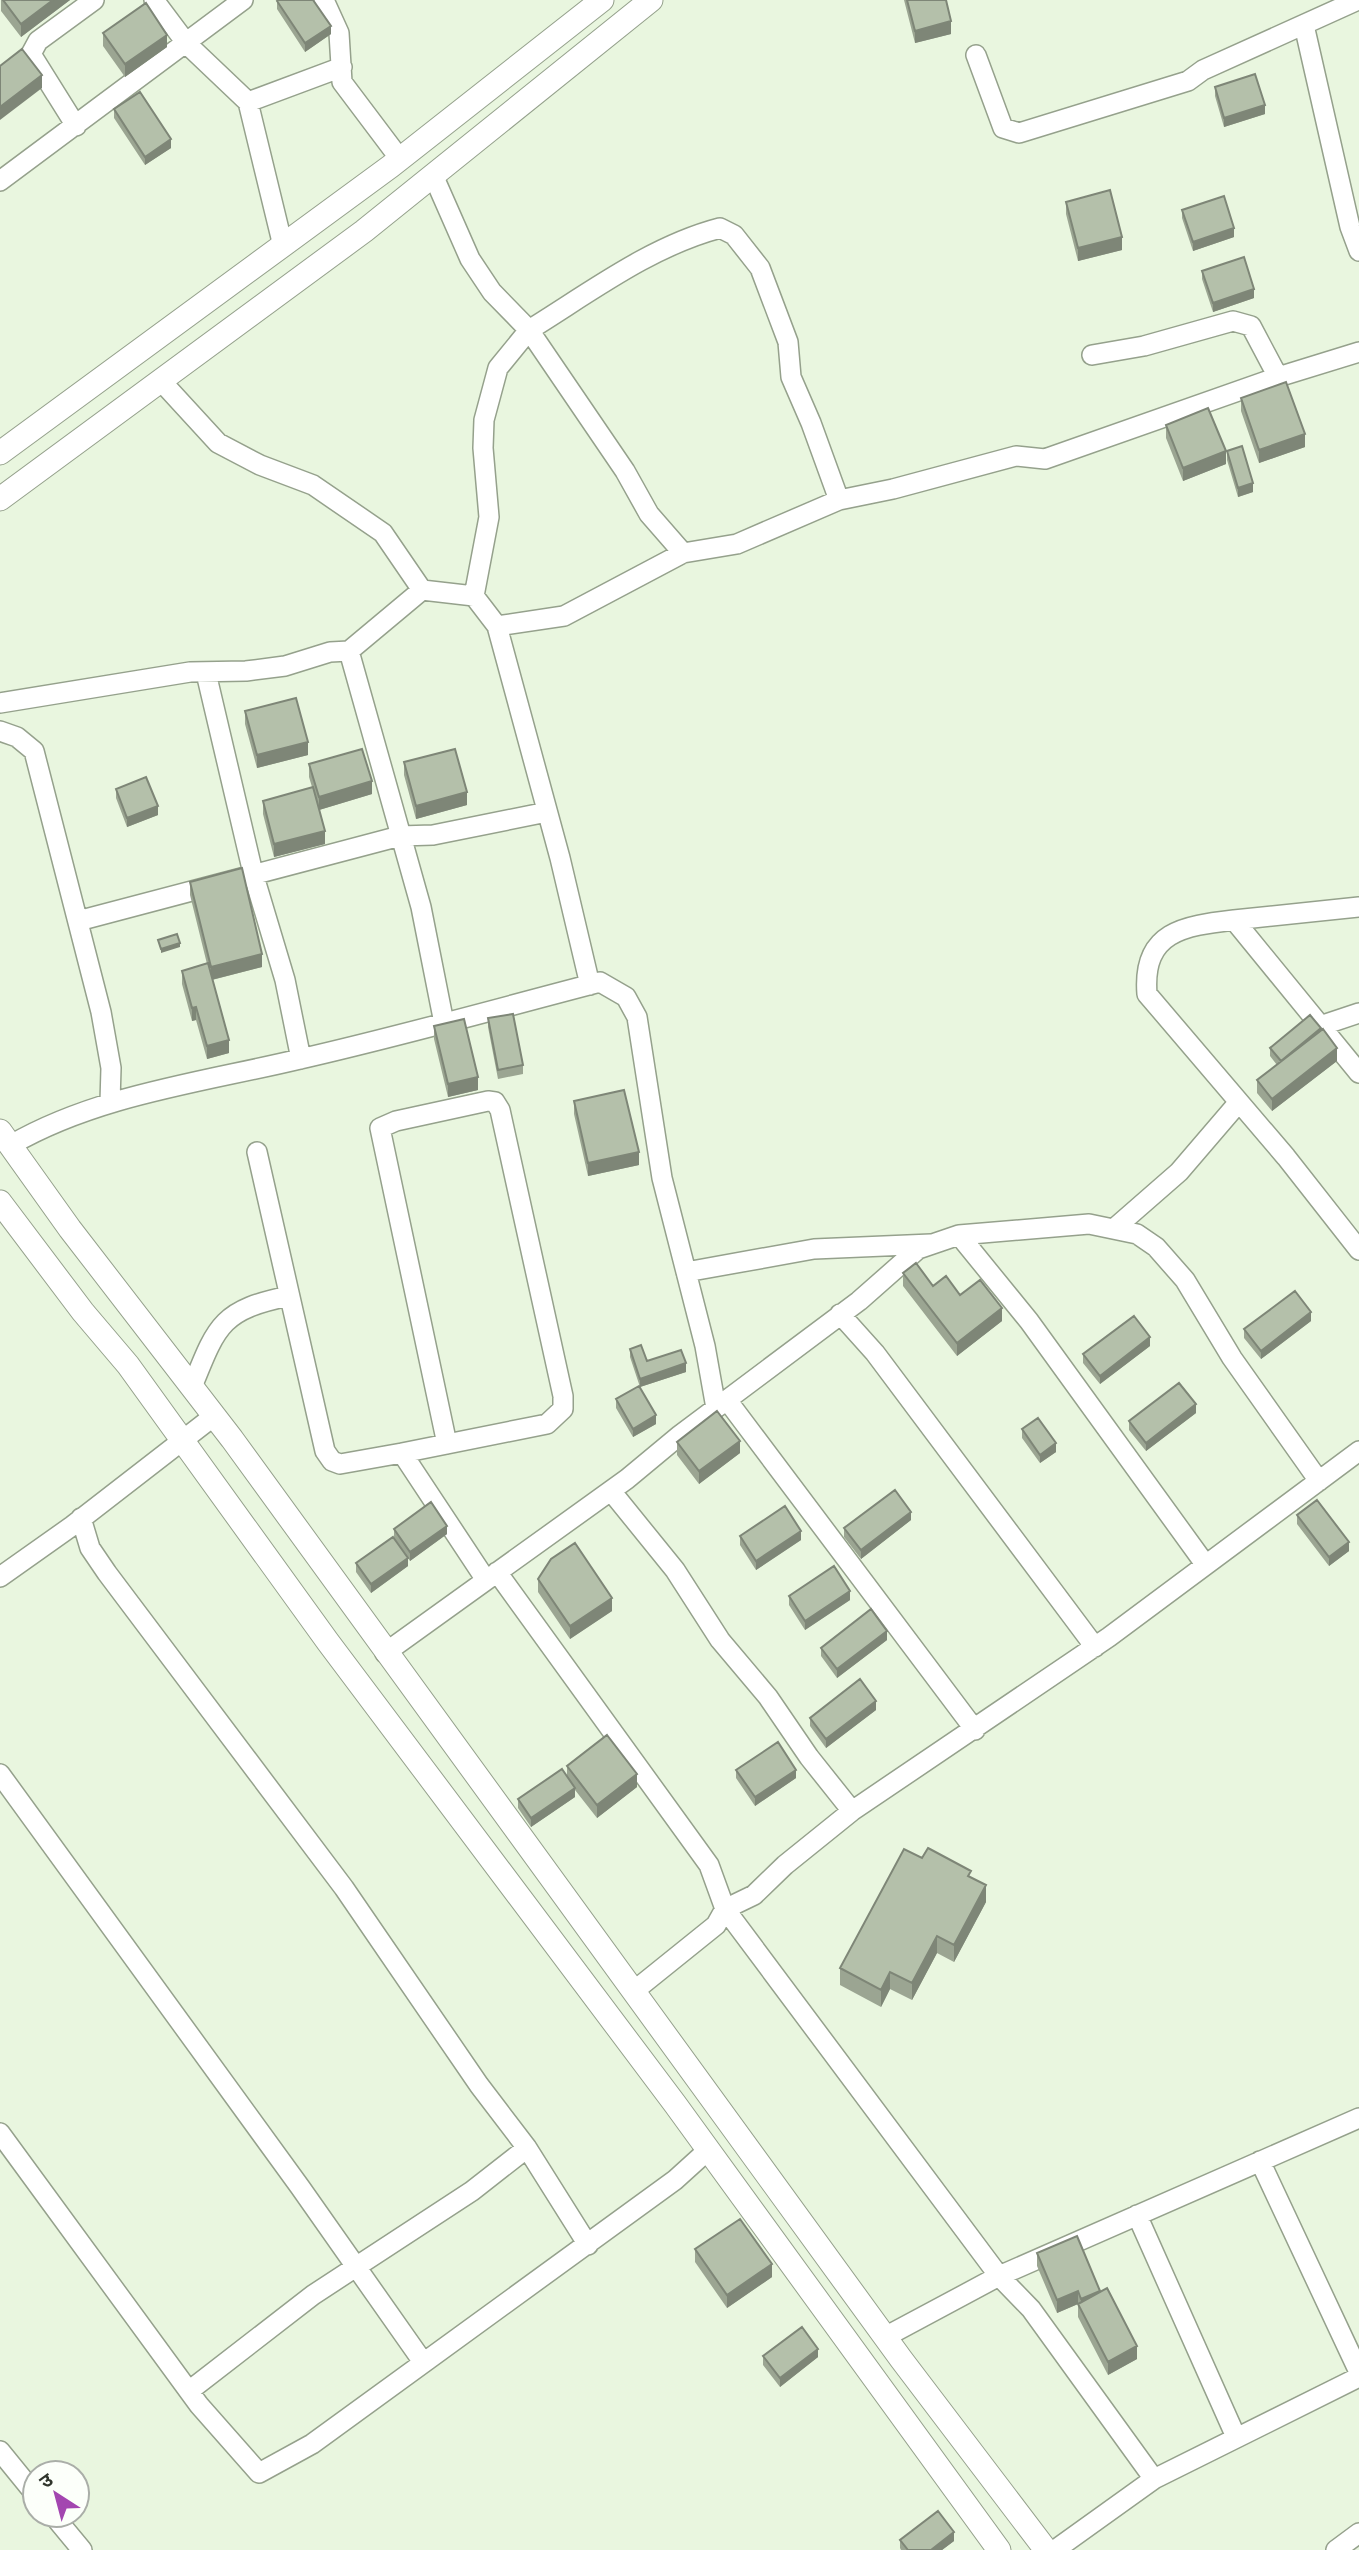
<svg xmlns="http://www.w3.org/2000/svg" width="1359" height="2550" viewBox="0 0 1359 2550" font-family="Bitter,'Noto Sans Devanagari',serif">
<rect width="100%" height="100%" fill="#e9f6df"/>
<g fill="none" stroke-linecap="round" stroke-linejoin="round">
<g stroke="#95a18c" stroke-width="22">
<path id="minor" d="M154,0l33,44 61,58 35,144
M324,0l15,33 3,49 58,77
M1304,25l46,202 9,24
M976,55l27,73 16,5 169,-52 15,-11 155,-70
M248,102l94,-35
M76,126l-45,-72 7,-13 56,-41
M433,175l37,84 22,33 37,38c60,-37 122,-84 191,-102l14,7 26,33 28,74 3,35 20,46 28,77 54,-11 123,-33 29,3 233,-82
M0,181l243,-181
M1092,355l52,-9 89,-25 18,5 27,51 81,-25
M162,382l56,61 42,22 53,20 70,48 39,57
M497,626l67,-10 119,-63 54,-9 102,-44
M349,651l72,256 23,116
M206,673l47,200 32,107 16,79
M0,703l190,-31 56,-1 39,-5 45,-14 19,-1 73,-61 52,6
M0,731l17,6 17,14 67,261 10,56 -1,34
M1234,920l125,-13
M78,921l322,-85 33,-1 114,-23
M590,985l-30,-127 -63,-232 -23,-30 15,-79 -6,-69 1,-28 14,-52 31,-38 96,141 24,43 34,39
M1320,1026l39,-13
M1359,1073l-125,-153c-50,6 -92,11 -87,74l139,163 73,93
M11,1145c86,-50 193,-63 289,-86 101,-23 200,-51 300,-77l26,15 11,20 25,161 43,168 11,62
M257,1152l68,299 7,10 8,3 62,-11 84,127
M1116,1227l63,-55 60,-70
M959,1235l70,86 176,243
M686,1272l128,-23 117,-5
M840,1314l35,39 220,294
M192,1387c25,-62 29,-77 97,-91
M727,1400l248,330
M402,1453l145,-29 16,-15v-13l-63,-286 -5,-8 -7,-1 -92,20 -16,7 67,316
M611,1491l64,79 45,70 48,57 41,60 43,54
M81,1518l9,30 17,25 237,315 135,197 48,63 61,97
M497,1572l212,293 16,44 274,367 32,33 123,170
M0,1577l72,-51 142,-110
M385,1653l242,-174 53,-44 179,-134 59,-52 41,-14 130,-11 48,10 19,13 29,33 47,78 87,123
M0,1774l300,413 123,175
M634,1991l82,-66 9,-16 29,-14 31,-30 67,-54 257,-174 250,-186
M0,2133l199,272 60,68 53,-29 363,-264 32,-29
M1260,2161l99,211
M1137,2215l99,222
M885,2337l114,-61 360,-158
M189,2391l124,-96 159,-104 55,-43
M0,2451l35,43
M53,2515l29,35
M1055,2550l99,-71 205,-102
M1336,2550l23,-17"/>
</g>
<g stroke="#95a18c" stroke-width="25">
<path id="tertiary" d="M0,453l391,-287 211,-166
M0,499l364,-268 287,-231
M0,1131l70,98 162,210 669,920 145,191
M0,1202l83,110 45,53 200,277 347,462 324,446"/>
</g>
<use href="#minor" stroke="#fff" stroke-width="19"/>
<use href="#tertiary" stroke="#fff" stroke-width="23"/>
</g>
<path fill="#9ba592" d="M1,0h69l-49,37 -20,-26z
M904,0h42l5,34 -36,9z
M277,1l54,33 -26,18 -28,-43z
M103,33l64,14 -42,30 -22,-31z
M1215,87l50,27 -41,13 -9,-31z
M114,109l57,39 -26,17 -31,-47z
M1066,202l56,48 -44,11 -12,-47z
M1182,210l52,27 -41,14 -11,-33z
M1202,271l52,27 -41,14 -11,-33z
M1241,398l64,49 -46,16 -18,-52z
M1166,425l60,39 -43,17 -17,-43z
M1227,451l26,41 -15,5 -11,-37z
M245,711l63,44 -51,13 -12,-44z
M404,762l63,43 -51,14 -12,-44z
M309,764l63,30 -53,16 6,34 -51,13 -11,-43v-13l49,-14 -3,-10z
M116,789l42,26 -31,12 -11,-29z
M190,882l72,85 -50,13 17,73 -22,6 -11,-39 -4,1 -10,-37v-13l25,-7 -17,-69z
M488,1018l35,47v9l-25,5 -10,-52z
M434,1026l44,64 -30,7 -14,-58z
M1321,1030l16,31 -65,50 -15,-18v-13l20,-15 -7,-9v-8z
M574,1101l65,64 -51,11 -14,-62z
M903,1273l30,13 69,35 -45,35 -54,-70z
M1311,1321l-50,38 -17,-21v-9z
M1150,1346l-50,38 -17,-21v-9z
M630,1349l17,12 39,11 -46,15 -10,-30z
M616,1399l40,25 -23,13 -17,-29z
M1196,1413l-50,38 -17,-21v-9z
M1022,1429l34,23 -16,11 -18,-25z
M677,1442l63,11 -41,31 -22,-29z
M1297,1515l52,36 -20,15 -32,-42z
M911,1520l-50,39 -17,-22v-9z
M394,1529l53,5 -37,27 -13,-19 11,24 -37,27 -15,-21v-9l38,-25z
M740,1536l61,4 -45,30 -16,-25z
M538,1579l74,32 -42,28 -32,-47z
M789,1596l61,4 -45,30 -16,-25z
M887,1640l-50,38 -16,-22v-8z
M876,1710l-50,38 -16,-22v-8z
M567,1766l70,21 -40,31 -22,-28v7l-44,30 -13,-19v-9l49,-23z
M736,1770l60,8 -41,28 -19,-28z
M922,1858l49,20 15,24 -32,60 -17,-9 -25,47 -22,-11 -9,18 -41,-22v-17z
M695,2249l77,28 -45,31 -32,-46z
M1037,2253l63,39 37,67 -29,16 -30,-58v-13l-21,9 -20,-47z
M763,2356l55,1 -38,30 -17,-22z
M900,2540l54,1 -12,9h-41l-1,-2z"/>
<path fill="#7e8677" d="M53,0h17l-49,37v-13z
M951,21v13l-36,9v-12z
M331,26v8l-26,18v-9z
M167,35v12l-42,30v-13z
M42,75v13l-42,32v-13z
M1265,105v9l-41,13v-9z
M171,139v9l-26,17v-8z
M1234,228v9l-41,14v-9z
M1122,237v13l-44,11v-13z
M1254,289v9l-41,14v-9z
M1305,434v13l-46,16v-13z
M1226,451v13l-43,17v-13z
M1253,483v9l-15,5v-9z
M308,742v13l-51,13v-13z
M372,781v13l-53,16v-13z
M467,792v13l-51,14v-13z
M158,806v9l-31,12v-9z
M325,831v13l-51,13v-13z
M180,943v4l-19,6v-4z
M262,954v13l-51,13v-13z
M196,1007v13l-4,1v-13z
M229,1040v13l-22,6v-13z
M1337,1048v13l-65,50v-12z
M478,1077v13l-30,7v-13z
M639,1152v13l-51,11v-13z
M1002,1308v13l-45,35v-13z
M1311,1312v9l-50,38v-8z
M1150,1337v9l-50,38v-8z
M686,1363v9l-46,15v-8z
M1196,1404v9l-50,38v-8z
M656,1415v9l-23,13v-8z
M740,1441v12l-41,31v-13z
M1056,1443v9l-16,11v-8z
M911,1512v8l-50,39v-9z
M447,1526v8l-37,27v-9z
M801,1531v9l-45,30v-9z
M1349,1542v9l-20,15v-9z
M408,1558v8l-37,27v-9z
M850,1591v9l-45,30v-9z
M612,1598v13l-42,28v-13z
M887,1631v9l-50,38v-9z
M876,1701v9l-50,38v-9z
M796,1770v8l-41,28v-9z
M637,1774v13l-40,31v-13z
M575,1788v9l-44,30v-9z
M986,1885v17l-32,60v-17z
M937,1936v17l-25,47v-17z
M890,1972v17l-9,18v-17z
M772,2264v13l-45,31v-13z
M1078,2291v13l-21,9v-13z
M1100,2291v13l-19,8v-13z
M1137,2346v13l-29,16v-13z
M818,2349v8l-38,30v-9z
M954,2532v9l-12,9h-11z"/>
<path fill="#b4c0aa" stroke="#7e8677" stroke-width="2" d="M3,0h50l-32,24z
M278,0h35l18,26 -26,17 -28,-42z
M907,0h39l5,21 -36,10z
M146,3l21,32 -42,29 -22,-31z
M22,49l20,26 -42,32v-41z
M1255,74l10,31 -41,13 -9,-31z
M140,92l31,47 -26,18 -31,-48z
M1110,190l12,47 -44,11 -12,-46z
M1224,196l10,32 -41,14 -11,-32z
M1244,257l10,32 -41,14 -11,-32z
M1286,382l19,52 -46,16 -18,-52z
M1208,408l18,43 -43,17 -17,-43z
M1242,446l11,37 -15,5 -11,-37z
M296,698l12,44 -51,13 -12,-44z
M362,749l10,32 -53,16 -10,-33z
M455,749l12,43 -51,14 -12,-44z
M146,777l12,29 -31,12 -11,-29z
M313,787l12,44 -51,13 -11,-43z
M242,868l20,86 -51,13 -21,-85z
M177,934l3,9 -19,6 -3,-9z
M208,963l21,77 -22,6 -11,-39 -4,1 -10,-37z
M513,1014l10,51 -25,5 -10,-52z
M1310,1015l11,13 -40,33 -11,-13z
M464,1019l14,58 -30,7 -14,-58z
M1323,1029l14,19 -65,51 -15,-19z
M624,1090l15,62 -51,11 -14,-62z
M916,1263l17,23 13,-10 14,19 20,-15 22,28 -45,35 -54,-70z
M1295,1291l16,21 -50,39 -17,-22z
M1134,1316l16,21 -50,39 -17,-22z
M641,1345l6,16 34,-11 5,13 -46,16 -10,-30z
M1179,1383l17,21 -50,39 -17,-22z
M639,1386l17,29 -23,14 -17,-30z
M717,1411l23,30 -41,30 -22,-29z
M1038,1418l18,25 -16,12 -18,-26z
M895,1490l16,22 -50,38 -17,-22z
M1317,1500l32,42 -20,15 -32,-42z
M431,1502l16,24 -37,26 -16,-23z
M785,1506l16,25 -45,30 -16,-25z
M393,1537l15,21 -37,26 -15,-21z
M575,1543l37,55 -42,28 -32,-47 13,-20z
M834,1566l16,25 -45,30 -16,-25z
M871,1609l16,22 -50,38 -16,-21z
M860,1679l16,22 -50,38 -16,-21z
M607,1735l30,39 -40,31 -30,-39z
M778,1742l18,28 -41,27 -19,-27z
M562,1769l13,19 -44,30 -13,-19z
M928,1848l43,23 -3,5 18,9 -32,60 -17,-9 -25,47 -22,-11 -9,18 -41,-22 64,-119 18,9z
M740,2219l32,45 -45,31 -32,-46z
M1077,2236l23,55 -19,8 -3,-8 -21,9 -20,-47z
M1107,2288l30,58 -29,16 -30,-58z
M802,2327l16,22 -38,29 -17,-22z
M938,2511l16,21 -23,18h-23l-8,-10z"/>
<g transform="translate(56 2494) rotate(324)"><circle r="33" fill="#fcfffa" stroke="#aaaea8" stroke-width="2"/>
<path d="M0-5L12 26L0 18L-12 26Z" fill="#a346b0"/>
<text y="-10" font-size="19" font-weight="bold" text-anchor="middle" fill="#30352c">उ</text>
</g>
</svg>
